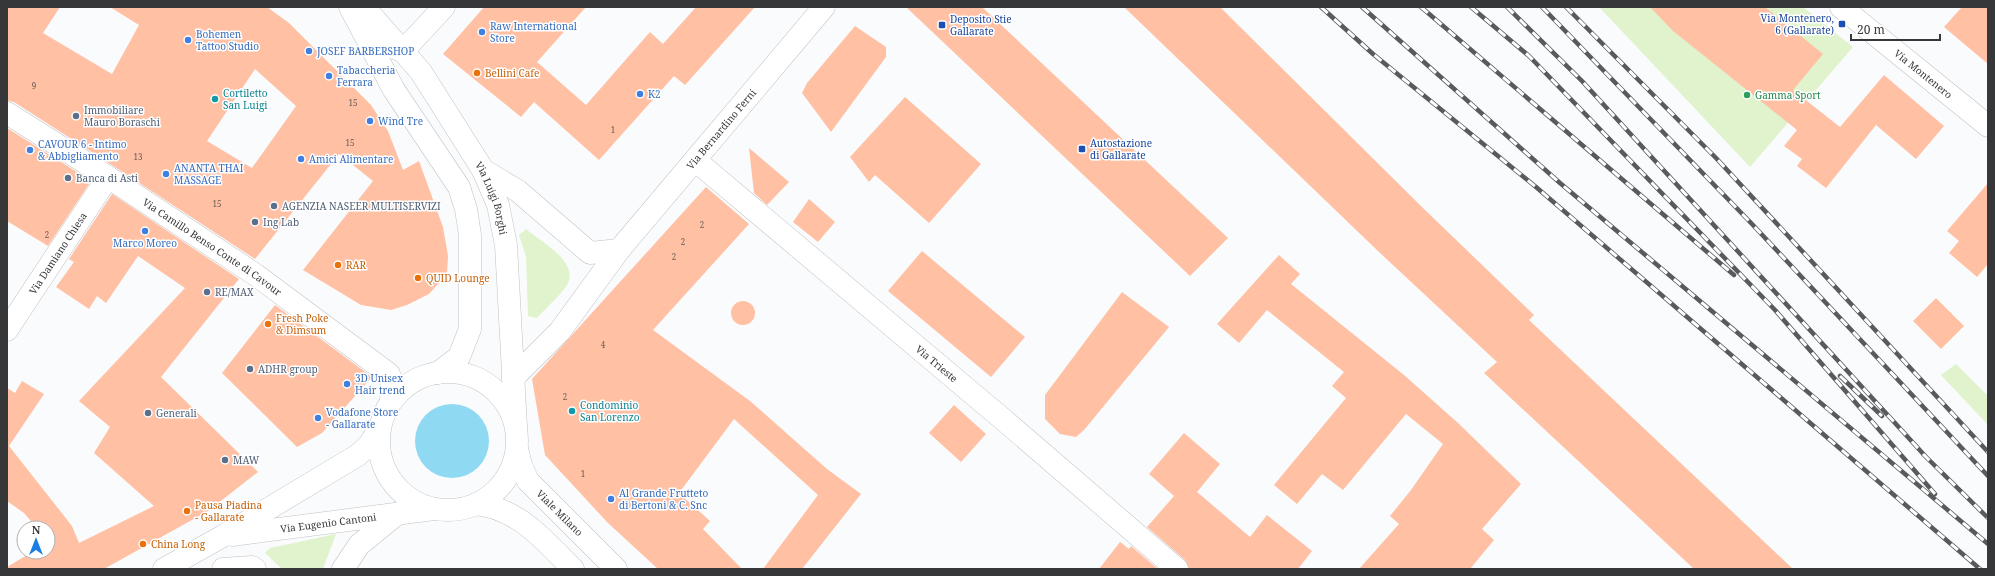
<svg xmlns="http://www.w3.org/2000/svg" width="1995" height="576" viewBox="0 0 1995 576" font-family="'Noto Serif',serif">
<rect width="100%" height="100%" fill="#fafbfd"/>
<path fill="#e0f3cc" d="M1601,7h202l50,40 -103,120 -150,-159z
M526,229c14,12 52,32 42,54 -4,9 -24,27 -31,35l-9,-2 -2,-59 -7,-22z
M1956,364l32,32v29l-47,-50z
M336,534l-13,35h-41l-17,-16 5,-5z"/>
<path fill="#8fdaf2" d="M415 441a37 37 0 1 1 74 0a37 37 0 1 1-74 0Z"/>
<path fill="#ffc0a4" fill-rule="evenodd" d="M7,7h53l-17,26 69,41 27,-49 -29,-18h157l22,16 82,82 17,26 15,39 16,-9 24,66 5,29 -1,18 -18,20 -22,11 -16,5 -30,-5 -58,-35 70,-89 -34,-27 -84,105 -140,-92 -101,-65 -7,-1zM255,69l41,37 -44,62 -45,-27z
M484,7h102l-49,55 49,43 64,-73 13,12 33,-37h59l-70,78 -11,-9 -75,84 -65,-58 -13,15 -78,-63z
M906,7h76l246,231 -38,38z
M1124,7h96l204,202 110,106 -5,5 264,249h-99l-210,-196 13,-11 -118,-110z
M1650,7h115l58,47 -30,36 47,37 44,-52 60,51 -28,33 -40,-34 -50,63 -29,-22 5,-7 -18,-13 13,-16 -124,-99z
M1962,7h26v57l-44,-37z
M855,26l31,21v10l-55,75 -29,-39 5,-10z
M905,97l76,67 -52,59 -54,-48 -6,7 -19,-25z
M7,128l84,53 -43,65 -41,-25z
M749,148l40,34 -22,23 -13,-12z
M1988,183v81l-11,13 -28,-24 10,-12 -12,-10z
M706,187l43,37 -96,106 97,71 77,68 34,25 -59,75h-39l55,-74 -84,-76 -55,74 31,28 -7,8 39,40h-84l-50,-46 -63,-68 -13,-76z
M112,194l127,85 -78,98 97,95 -50,39 -104,58h-97v-2l25,-15h16v-24h-11l-13,-15 -17,-12v-113l8,5 7,-12 22,13 -35,52 63,80 7,17 75,-37 -60,-53 16,-26 -31,-26 106,-113 -47,-32 -32,47 -9,-7 -8,13 -33,-22 18,-25 -5,-3z
M809,199l26,23 -17,20 -25,-20z
M922,251l103,86 -34,40 -103,-86z
M1279,255l21,19 -9,10 113,91 54,48 63,61 -39,45 12,11 -24,29h-111l40,-45 -9,-8 21,-26 32,-46 -37,-30 -63,76 -21,-16 -25,30 -23,-19 72,-87 -14,-12 12,-14 -77,-62 -28,33 -22,-19z
M1122,292l47,35 -85,103 -8,7 -16,-3 -15,-15v-24z
M1936,298l28,28 -23,23 -28,-28z
M731 313a12 12 0 1 1 24 0a12 12 0 1 1-24 0Z
M275,305l97,72 -50,56 -25,14 -75,-74z
M954,405l32,29 -25,28 -32,-29z
M1184,433l36,31 -23,28 53,45 17,-22 45,36 -14,18h-109l-4,-9 -38,-33 27,-31 -25,-22z
M1120,542l9,7 2,-3 27,23h-59z"/>
<g fill="none" stroke-linecap="round" stroke-linejoin="round">
<g stroke="#c1c2c4" stroke-width="23">
<g id="street">
<path id="s1" d="M1841,7l147,119"/>
<path d="M385,45l18,6 41,-44"/>
<path id="s2" d="M7,113l101,64 148,98 133,99 3,12 -1,15"/>
<path id="s3" d="M695,160l310,261 172,148"/>
<path d="M483,170l35,21 72,62 29,-3"/>
<path id="s4" d="M7,330l101,-153"/>
<path id="s5" d="M513,378l47,-47 59,-81 205,-243"/>
<path id="s6" d="M232,535l202,-26"/>
<path d="M164,569l59,-33 135,-81 11,-10 10,-16"/>
<path d="M223,569l29,-2 3,2"/>
<path d="M343,569l16,-24 39,-32"/>
</g>
</g>
<g stroke="#c1c2c4" stroke-width="23">
<g id="secondary">
<path d="M350,7l44,83 65,97 7,22 4,26v94l-11,28 -21,16"/>
<path id="s7" d="M364,7l57,65 62,98 15,35 8,40 10,182"/>
<circle cx="448" cy="441" r="69"/>
<path id="s8" d="M517,449l4,16 7,16 88,88"/>
<path d="M476,504c42,4 69,37 97,65"/>
</g>
</g>
<use href="#street" stroke="#fff" stroke-width="22"/>
<use href="#secondary" stroke="#fff" stroke-width="22"/>
<g stroke="#595a5b" stroke-width="4.5">
<path id="rail" d="M1321,7l52,47 163,133 444,382
M1362,7l198,176 428,361
M1421,7l313,268
M1471,7l58,49 246,254 160,184
M1507,7l75,74 345,377
M1542,7l210,217 236,252
M1566,7l150,151 272,294
M1840,376l42,40
M1923,454l65,64"/>
</g>
<use href="#rail" stroke="#fff" stroke-width="3" stroke-dasharray="9" stroke-linecap="butt"/>
</g>
<g fill="#1a4fb4" stroke="#fff" stroke-width="1.5">
<rect x="1838" y="20" width="8" height="8" rx="2"/>
<rect x="938" y="21" width="8" height="8" rx="2"/>
<rect x="1078" y="145" width="8" height="8" rx="2"/>
</g>
<g fill="#3f7fe0" stroke="#fff" stroke-width="1.5">
<circle cx="482" cy="32" r="4"/>
<circle cx="188" cy="40" r="4"/>
<circle cx="309" cy="51" r="4"/>
<circle cx="329" cy="76" r="4"/>
<circle cx="640" cy="94" r="4"/>
<circle cx="370" cy="121" r="4"/>
<circle cx="30" cy="150" r="4"/>
<circle cx="301" cy="159" r="4"/>
<circle cx="166" cy="174" r="4"/>
<circle cx="145" cy="231" r="4"/>
<circle cx="347" cy="384" r="4"/>
<circle cx="318" cy="418" r="4"/>
<circle cx="611" cy="499" r="4"/>
</g>
<g fill="#e8710a" stroke="#fff" stroke-width="1.5">
<circle cx="477" cy="73" r="4"/>
<circle cx="338" cy="265" r="4"/>
<circle cx="418" cy="278" r="4"/>
<circle cx="268" cy="324" r="4"/>
<circle cx="187" cy="511" r="4"/>
<circle cx="143" cy="544" r="4"/>
</g>
<circle fill="#2e9e5b" stroke="#fff" stroke-width="1.5" cx="1747" cy="95" r="4"/>
<g fill="#0f9aa8" stroke="#fff" stroke-width="1.5">
<circle cx="215" cy="99" r="4"/>
<circle cx="572" cy="411" r="4"/>
</g>
<g fill="#5c6f8a" stroke="#fff" stroke-width="1.5">
<circle cx="76" cy="116" r="4"/>
<circle cx="68" cy="178" r="4"/>
<circle cx="274" cy="206" r="4"/>
<circle cx="255" cy="222" r="4"/>
<circle cx="207" cy="292" r="4"/>
<circle cx="250" cy="369" r="4"/>
<circle cx="148" cy="413" r="4"/>
<circle cx="225" cy="460" r="4"/>
</g>
<g text-anchor="middle" stroke-width="3" stroke-linejoin="round" paint-order="stroke">
<g font-size="8" fill="#685953">
<text x="34" y="89">9</text>
<text x="353" y="106">15</text>
<text x="613" y="133">1</text>
<text x="350" y="146">15</text>
<text x="138" y="160">13</text>
<text x="217" y="207">15</text>
<text x="702" y="228">2</text>
<text x="47" y="238">2</text>
<text x="683" y="245">2</text>
<text x="674" y="260">2</text>
<text x="603" y="348">4</text>
<text x="565" y="400">2</text>
<text x="583" y="477">1</text>
</g>
<g font-size="10" fill="#164399" stroke="#fff" text-anchor="start">
<text x="1834" y="22" text-anchor="end">Via Montenero,<tspan x="1834" dy="12">6 (Gallarate)</tspan></text>
<text x="950" y="23">Deposito Stie<tspan x="950" dy="12">Gallarate</tspan></text>
<text x="1090" y="147">Autostazione<tspan x="1090" dy="12">di Gallarate</tspan></text>
</g>
<g font-size="10" fill="#366cbe" stroke="#fff" text-anchor="start">
<text x="490" y="30">Raw International<tspan x="490" dy="12">Store</tspan></text>
<text x="196" y="38">Bohemen<tspan x="196" dy="12">Tattoo Studio</tspan></text>
<text x="317" y="55">JOSEF BARBERSHOP</text>
<text x="337" y="74">Tabaccheria<tspan x="337" dy="12">Ferrara</tspan></text>
<text x="648" y="98">K2</text>
<text x="378" y="125">Wind Tre</text>
<text x="38" y="148">CAVOUR 6 - Intimo<tspan x="38" dy="12">&amp; Abbigliamento</tspan></text>
<text x="309" y="163">Amici Alimentare</text>
<text x="174" y="172">ANANTA THAI<tspan x="174" dy="12">MASSAGE</tspan></text>
<text x="145" y="247" text-anchor="middle">Marco Moreo</text>
<text x="355" y="382">3D Unisex<tspan x="355" dy="12">Hair trend</tspan></text>
<text x="326" y="416">Vodafone Store<tspan x="326" dy="12">- Gallarate</tspan></text>
<text x="619" y="497">Al Grande Frutteto<tspan x="619" dy="12">di Bertoni &amp; C. Snc</tspan></text>
</g>
<g font-size="10" fill="#c56008" stroke="#fff" text-anchor="start">
<text x="485" y="77">Bellini Cafe</text>
<text x="346" y="269">RAR</text>
<text x="426" y="282">QUID Lounge</text>
<text x="276" y="322">Fresh Poke<tspan x="276" dy="12">&amp; Dimsum</tspan></text>
<text x="195" y="509">Pausa Piadina<tspan x="195" dy="12">- Gallarate</tspan></text>
<text x="151" y="548">China Long</text>
</g>
<g font-size="10" fill="#363738" stroke="#fff">
<text dy="4" stroke="none"><textPath href="#s1" startOffset="106">Via Montenero</textPath></text>
<text dy="4" stroke="none"><textPath href="#s5" startOffset="325">Via Bernardino Ferni</textPath></text>
<text dy="4" stroke="none"><textPath href="#s7" startOffset="232">Via Luigi Borghi</textPath></text>
<text dy="4" stroke="none"><textPath href="#s2" startOffset="245">Via Camillo Benso Conte di Cavour</textPath></text>
<text dy="4" stroke="none"><textPath href="#s4" startOffset="92">Via Damiano Chiesa</textPath></text>
<text dy="4" stroke="none"><textPath href="#s3" startOffset="316">Via Trieste</textPath></text>
<text dy="4" stroke="none"><textPath href="#s8" startOffset="79">Viale Milano</textPath></text>
<text dy="4" stroke="none"><textPath href="#s6" startOffset="97">Via Eugenio Cantoni</textPath></text>
</g>
<g font-size="10" fill="#0d838f" stroke="#fff" text-anchor="start">
<text x="223" y="97">Cortiletto<tspan x="223" dy="12">San Luigi</tspan></text>
<text x="580" y="409">Condominio<tspan x="580" dy="12">San Lorenzo</tspan></text>
</g>
<g font-size="10" fill="#27864d" stroke="#fff" text-anchor="start">
<text x="1755" y="99">Gamma Sport</text>
</g>
<g font-size="10" fill="#4e5e75" stroke="#fff" text-anchor="start">
<text x="84" y="114">Immobiliare<tspan x="84" dy="12">Mauro Boraschi</tspan></text>
<text x="76" y="182">Banca di Asti</text>
<text x="282" y="210">AGENZIA NASEER MULTISERVIZI</text>
<text x="263" y="226">Ing Lab</text>
<text x="215" y="296">RE/MAX</text>
<text x="258" y="373">ADHR group</text>
<text x="156" y="417">Generali</text>
<text x="233" y="464">MAW</text>
</g>
</g>
<rect width="1995" height="576" fill="none" stroke="#363738" stroke-width="16"/>
<g transform="translate(36 540)"><circle r="19" fill="#ffffff" stroke="#afafaf"/>
<path d="M0-3L7 15L0 10L-7 15Z" fill="#197de6"/>
<text y="-6" font-size="11" font-weight="bold" text-anchor="middle" fill="#363738">N</text>
</g>
<path d="M1851 34v6h89v-6" fill="none" stroke="#363738" stroke-width="2"/>
<text x="1857" y="34" font-size="12" fill="#363738" stroke="#ffffff" stroke-width="3" paint-order="stroke">20 m</text>
</svg>
